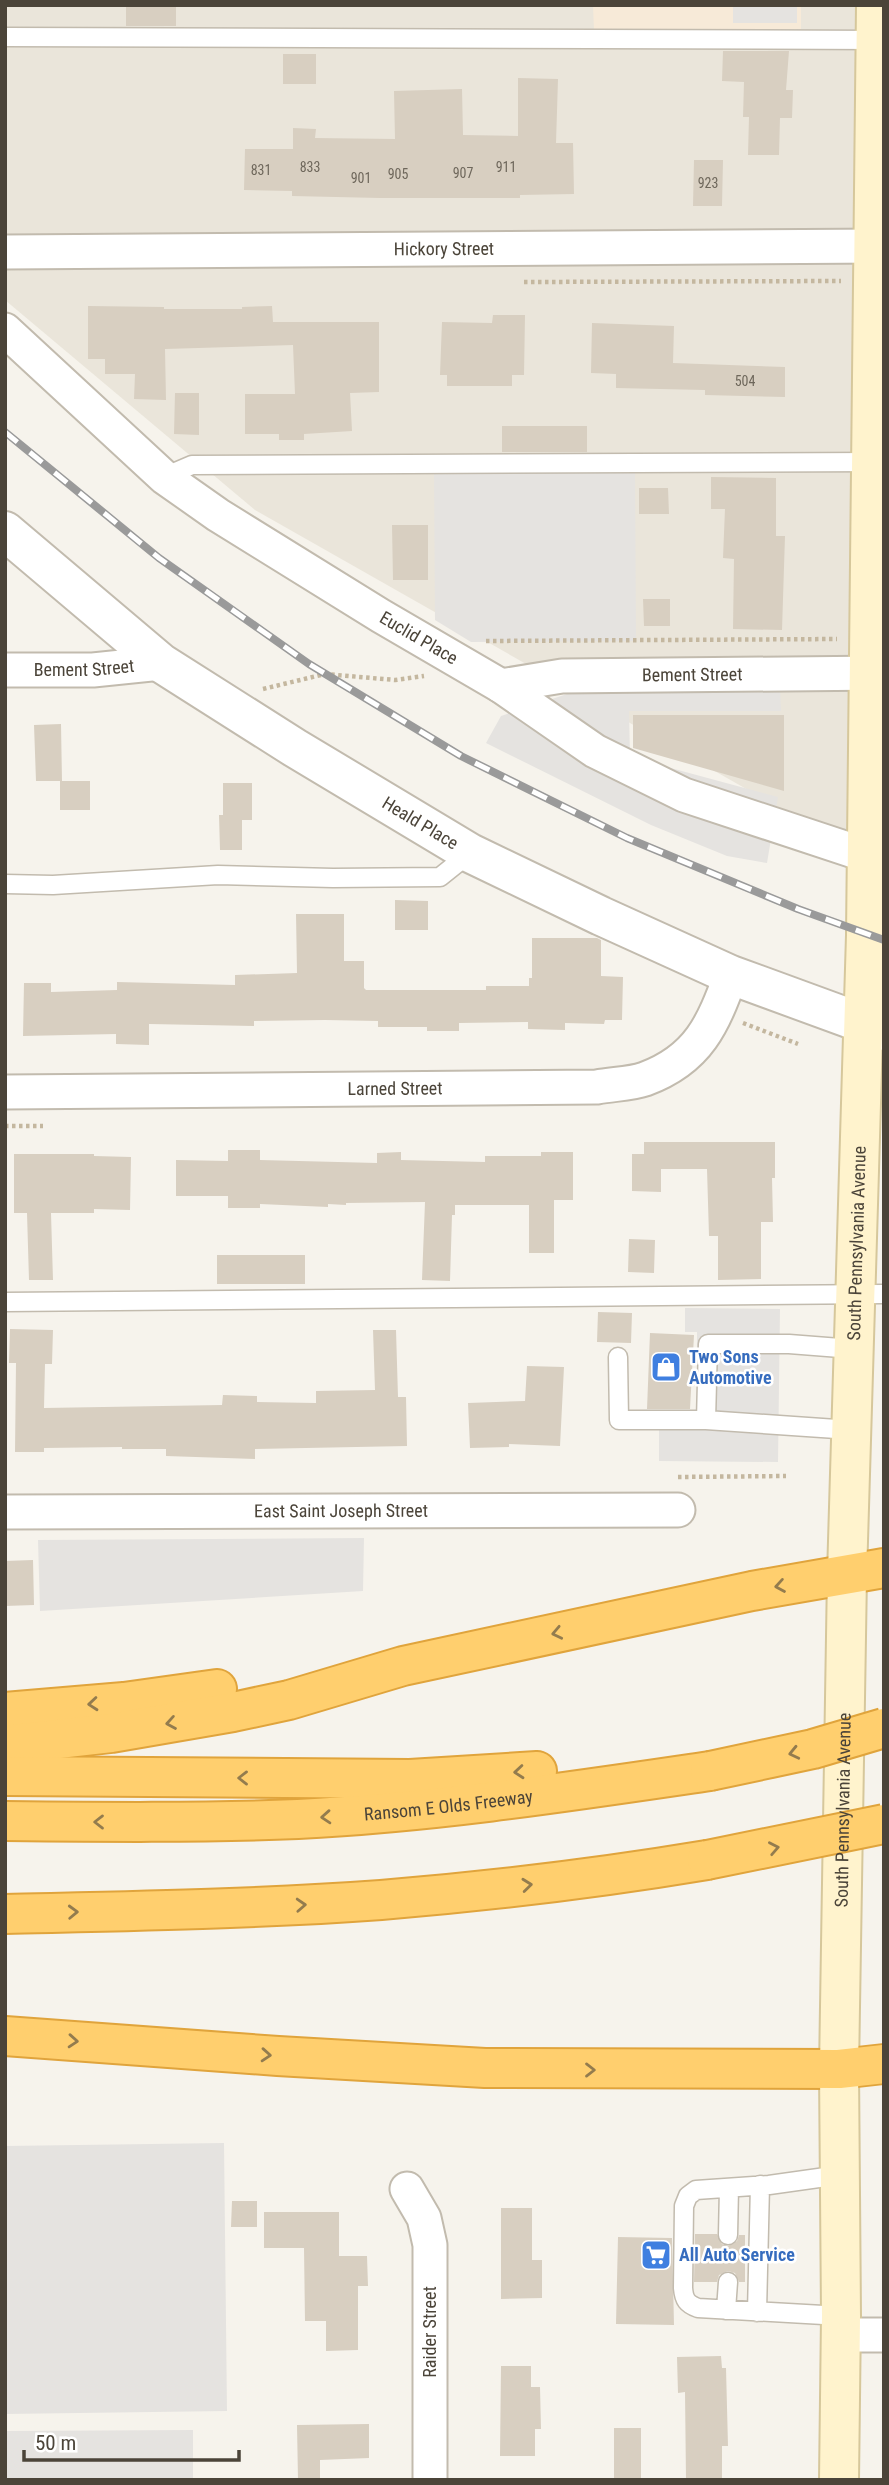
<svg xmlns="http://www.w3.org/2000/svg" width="889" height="2485" viewBox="0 0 889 2485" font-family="'Roboto Condensed',sans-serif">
<rect width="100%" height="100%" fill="#f6f3ec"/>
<path fill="#eae5da" d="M5,5h879l-18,852 -611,-347 -250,-210z"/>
<path fill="#f7ead8" d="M593,5h208v24l-207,2z"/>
<path fill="#e5e3e0" d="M733,5h64v18h-64z
M635,468l1,173 -165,1 -36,-22 -1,-151z
M780,687l1,24h-152l1,46 148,40 -11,66 -40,-7 -76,-31 -165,-82 15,-27 69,-23z
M685,1308l95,1 -2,153 -119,-1v-44h38v-85h-12z
M364,1538l-1,53 -323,20 -2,-71z
M224,2143l3,268 -222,3v-268z
M193,2430v50h-188v-49z"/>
<path fill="#d8cfc1" d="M126,5h50v21h-50z
M723,51h66l-3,39h7l-1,28h-12l-1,37h-31l1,-38h-6l1,-35 -22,-1z
M283,54h33v30h-33z
M518,78l40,1 -2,64h17l1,51 -54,1v3h-140l-88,-2v-5l-48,-1 1,-41h48v-21l23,1 -1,9 80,1 -1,-48 68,-2 1,46 55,1z
M694,160h29l-1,46h-29z
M88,306l76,1v2h78v-2l30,-1 1,16h106v70l-29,1 2,38 -48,3v6h-25v-6h-34v-40h50l-2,-49 -128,4 1,51 -32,-1 1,-25h-30v-15h-17z
M493,315h32l-1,60h-12v11h-65v-11h-7l2,-53 50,1z
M592,323l82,3 -1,37 112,4v30l-80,-2v-5l-89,-2v-14l-25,-1z
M175,393h24v42l-25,-1z
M502,426h85v26h-85z
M711,477l65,1v58h9l-3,94 -49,-1 1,-70 -11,-1 2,-49h-14z
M639,488h29l1,26h-30z
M392,525h36v55h-35z
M643,599h27v27h-26z
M633,715h151v76l-151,-43z
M61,724l1,57h-26l-2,-56z
M60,781h30v29h-30z
M223,783h29v37h-10v30h-22l-1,-35h4z
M395,900l33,1v29h-33z
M296,914h48v47h20v27l2,2h120v-4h43v-8h3v-40h65l4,2v36l22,1 -1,43h-17l-1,4 -39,-1v7l-37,-1v-7l-69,1v8h-32v-4h-49v-6l-53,-1 -71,1v5l-105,-2v21l-33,-1v-10l-93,2 1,-53h27v9l66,-2v-8l118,3v-10l62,-2z
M644,1142h131v36h-3l1,44h-12v57l-43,1v-44h-9l-2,-67h-46v23l-29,-1v-37h12z
M228,1150h32v10l117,3v-10l24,-1v8l84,2v-6h56v-4h32v48h-19v53h-25v-48h-74v10h-3l-2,66 -28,-1 3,-78 -79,1v2l-18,-1v3l-68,-3v4h-32v-12h-52v-36l52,1z
M14,1154h80v2l37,1 -1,53 -36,-1v4h-43l2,67h-24l-2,-67h-13z
M629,1239l26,1 -1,33 -26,-1z
M217,1255h88v29h-88z
M598,1312l34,1 -1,30 -34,-1z
M10,1329l43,1 -1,34h-7l-1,44 178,-3 1,-10 34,1v6l59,1v-12l59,-1 -2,-60h23l2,67h8l1,49 -152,3v10l-89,-3v-7h-44v-2l-78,1v4h-29l1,-89h-7z
M650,1333l44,2 -4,74h-43z
M527,1366l37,1 -4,79 -51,-2v3l-39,1 -2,-45 57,-2z
M33,1560l1,45 -29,1v-45z
M232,2201h25v26h-26z
M501,2208h31v52h10v38l-41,1z
M264,2212h75v44h28l1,30h-10v64l-32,1v-30h-21l-1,-73h-40z
M695,2234h22l5,10 6,2 9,-5 2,-6h6v47h-6l-4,-9 -7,-2 -9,4 -2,7h-23z
M618,2237l54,1 2,87 -58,-1z
M721,2356l1,12h4l2,78h-6v34h-36l-1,-88 -7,1 -1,-36z
M501,2366h30v21h9l1,42h-6v27h-35z
M369,2424v34l-49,2v20h-22l-1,-55z
M614,2428h27v52h-27z"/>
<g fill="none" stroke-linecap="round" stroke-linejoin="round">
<g stroke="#c2bbae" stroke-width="21">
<path id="service" d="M5,37l875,3
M164,477l28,-12 684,-3
M5,884l48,1 165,-10 115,3 107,-1 30,-24
M5,1302l879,-8
M618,1357l1,63h87
M851,1430l-145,-10 2,-76h81l64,5
M840,2175l-71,10 -73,5 -8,6 -4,10 -1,82c1,12 4,16 15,20l143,8
M728,2235l1,-47
M726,2310l2,-28
M757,2312l3,-127"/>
</g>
<g stroke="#c2bbae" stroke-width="37">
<g id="minor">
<path id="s1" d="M5,252l879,-6"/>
<path id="s2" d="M5,330l159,147 54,38 163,101 120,70 94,65 89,44 200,66"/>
<path id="s3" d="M5,670h88l68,-7"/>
<path id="s4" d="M501,686l61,-10 322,-3"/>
<path id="s5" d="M5,1092l592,-5c16,-3 34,-3 48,-8 54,-20 68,-55 86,-104"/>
<path id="s6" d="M5,1512l673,-2"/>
<path d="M407,2189l17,29 6,27v235"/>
<path d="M841,2335h43"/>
</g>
</g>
<g stroke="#c2bbae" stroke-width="42">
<g id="tertiary">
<path id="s7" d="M5,531l156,132 134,85 175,105 131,63 130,59 153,56"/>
</g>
</g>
<g stroke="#d6c79b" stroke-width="42">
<g id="secondary">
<path id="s8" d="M839,2480l2,-164 -2,-247 8,-494 19,-640 10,-930"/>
</g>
</g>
<g stroke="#e0a43c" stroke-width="42">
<g id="motorway">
<path d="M5,1712l119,-10 93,-13"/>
<path d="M5,1745l106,-12 122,-21 56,-12 114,-34 349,-75 132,-23"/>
<path d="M5,1776l405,3 127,-8"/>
<path id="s9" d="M5,1821c98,1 195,2 293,-2 138,-7 275,-28 412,-48"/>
<path d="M5,1914c126,-3 251,-5 376,-14 109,-9 218,-22 326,-40"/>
<path d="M5,2036l273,20 207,12 354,1 45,-5"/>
</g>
</g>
<path stroke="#c4b79f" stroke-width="4.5" stroke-dasharray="3.5 3.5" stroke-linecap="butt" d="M524,282l317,-1
M486,641l351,-2
M263,689l62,-15 70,6 29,-4
M743,1023l55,21
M5,1126h38
M678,1477l108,-1"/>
<use href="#service" stroke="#fff" stroke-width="18"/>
<use href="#minor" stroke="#fff" stroke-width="33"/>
<use href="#tertiary" stroke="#fff" stroke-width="38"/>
<use href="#secondary" stroke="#fff3cd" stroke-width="38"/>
<use href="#motorway" stroke="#ffcf6e" stroke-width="38"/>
<g stroke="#9a9a9a" stroke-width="8">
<path id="rail" d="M5,432l154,126 150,106 152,92 166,82 171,71 86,31"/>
</g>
<use href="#rail" stroke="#fff" stroke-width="5" stroke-dasharray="16" stroke-linecap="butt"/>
<g stroke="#e0a43c" stroke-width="42" stroke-linecap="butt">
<path id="motorway-bridge" d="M710,1771l103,-22 71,-21
M707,1860l177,-36"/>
</g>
<use href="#motorway-bridge" stroke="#ffcf6e" stroke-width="38"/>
</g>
<defs><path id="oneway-chevron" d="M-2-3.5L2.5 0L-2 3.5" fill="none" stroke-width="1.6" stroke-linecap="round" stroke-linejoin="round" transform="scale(1.75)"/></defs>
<g stroke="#937c4e">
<use href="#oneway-chevron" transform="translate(780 1586) rotate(170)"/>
<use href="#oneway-chevron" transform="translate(557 1633) rotate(168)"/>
<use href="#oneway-chevron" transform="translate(93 1704) rotate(175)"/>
<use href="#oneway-chevron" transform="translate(171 1723) rotate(170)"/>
<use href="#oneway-chevron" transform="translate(794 1753) rotate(167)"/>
<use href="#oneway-chevron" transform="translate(519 1772) rotate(175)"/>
<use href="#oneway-chevron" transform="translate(243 1778) rotate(-180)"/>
<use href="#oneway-chevron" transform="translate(326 1817) rotate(176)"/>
<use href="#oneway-chevron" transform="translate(99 1822) rotate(180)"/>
<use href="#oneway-chevron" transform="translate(774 1848) rotate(-11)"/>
<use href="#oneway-chevron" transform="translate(527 1885) rotate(-6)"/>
<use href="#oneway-chevron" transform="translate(301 1905) rotate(-3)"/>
<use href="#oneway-chevron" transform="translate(73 1912) rotate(-2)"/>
<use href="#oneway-chevron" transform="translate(73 2041) rotate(4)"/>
<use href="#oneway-chevron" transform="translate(266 2055) rotate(4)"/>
<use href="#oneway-chevron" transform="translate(590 2070)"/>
</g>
<defs>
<g id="shop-square" transform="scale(1.575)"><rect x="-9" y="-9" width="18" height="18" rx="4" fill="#3f7fe0" stroke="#fff"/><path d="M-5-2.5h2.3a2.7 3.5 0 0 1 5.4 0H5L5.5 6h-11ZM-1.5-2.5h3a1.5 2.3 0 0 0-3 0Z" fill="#fff"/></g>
<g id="supermarket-square" transform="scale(1.575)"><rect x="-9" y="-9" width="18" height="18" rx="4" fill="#3f7fe0" stroke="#fff"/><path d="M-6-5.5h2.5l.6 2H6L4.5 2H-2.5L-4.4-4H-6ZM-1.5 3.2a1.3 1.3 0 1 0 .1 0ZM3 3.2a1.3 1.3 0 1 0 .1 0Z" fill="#fff"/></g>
</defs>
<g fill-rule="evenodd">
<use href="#shop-square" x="666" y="1367"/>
<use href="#supermarket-square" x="656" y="2255"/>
</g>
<g text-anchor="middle" stroke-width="5" stroke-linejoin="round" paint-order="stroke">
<g font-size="14" fill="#6e675b">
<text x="310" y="172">833</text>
<text x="506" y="172">911</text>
<text x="261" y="175">831</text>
<text x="463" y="178">907</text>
<text x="398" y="179">905</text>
<text x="361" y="183">901</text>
<text x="708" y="188">923</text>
<text x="745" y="386">504</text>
</g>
<g font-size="18" fill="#4b4439" stroke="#fff">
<text dy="6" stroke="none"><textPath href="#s1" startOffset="439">Hickory Street</textPath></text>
<text dy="6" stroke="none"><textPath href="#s2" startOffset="518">Euclid Place</textPath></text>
<text dy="6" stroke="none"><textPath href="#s3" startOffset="79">Bement Street</textPath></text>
<text dy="6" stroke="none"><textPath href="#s4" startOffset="192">Bement Street</textPath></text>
<text dy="6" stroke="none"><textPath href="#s7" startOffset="509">Heald Place</textPath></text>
<text dy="6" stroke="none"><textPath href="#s5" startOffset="390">Larned Street</textPath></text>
<text dy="6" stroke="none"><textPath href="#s8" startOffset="1237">South Pennsylvania Avenue</textPath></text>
<text dy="6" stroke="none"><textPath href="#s6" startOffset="336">East Saint Joseph Street</textPath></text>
<text dy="6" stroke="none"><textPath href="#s9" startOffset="444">Ransom E Olds Freeway</textPath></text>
<text dy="6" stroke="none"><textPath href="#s8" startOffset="670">South Pennsylvania Avenue</textPath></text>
<text transform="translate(430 2332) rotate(-90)" y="6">Raider Street</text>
</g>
<g font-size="18" font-weight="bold" fill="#366cbe" stroke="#fff" text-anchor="start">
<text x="689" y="1363">Two Sons<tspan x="689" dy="21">Automotive</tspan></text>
<text x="679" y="2261">All Auto Service</text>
</g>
</g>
<rect width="889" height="2485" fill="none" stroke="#4b4439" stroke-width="14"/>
<path d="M24 2450v10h215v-10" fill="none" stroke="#4b4439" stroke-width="3.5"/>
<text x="35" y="2450" font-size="21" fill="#4b4439" stroke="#ffffff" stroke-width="5" paint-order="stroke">50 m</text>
</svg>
